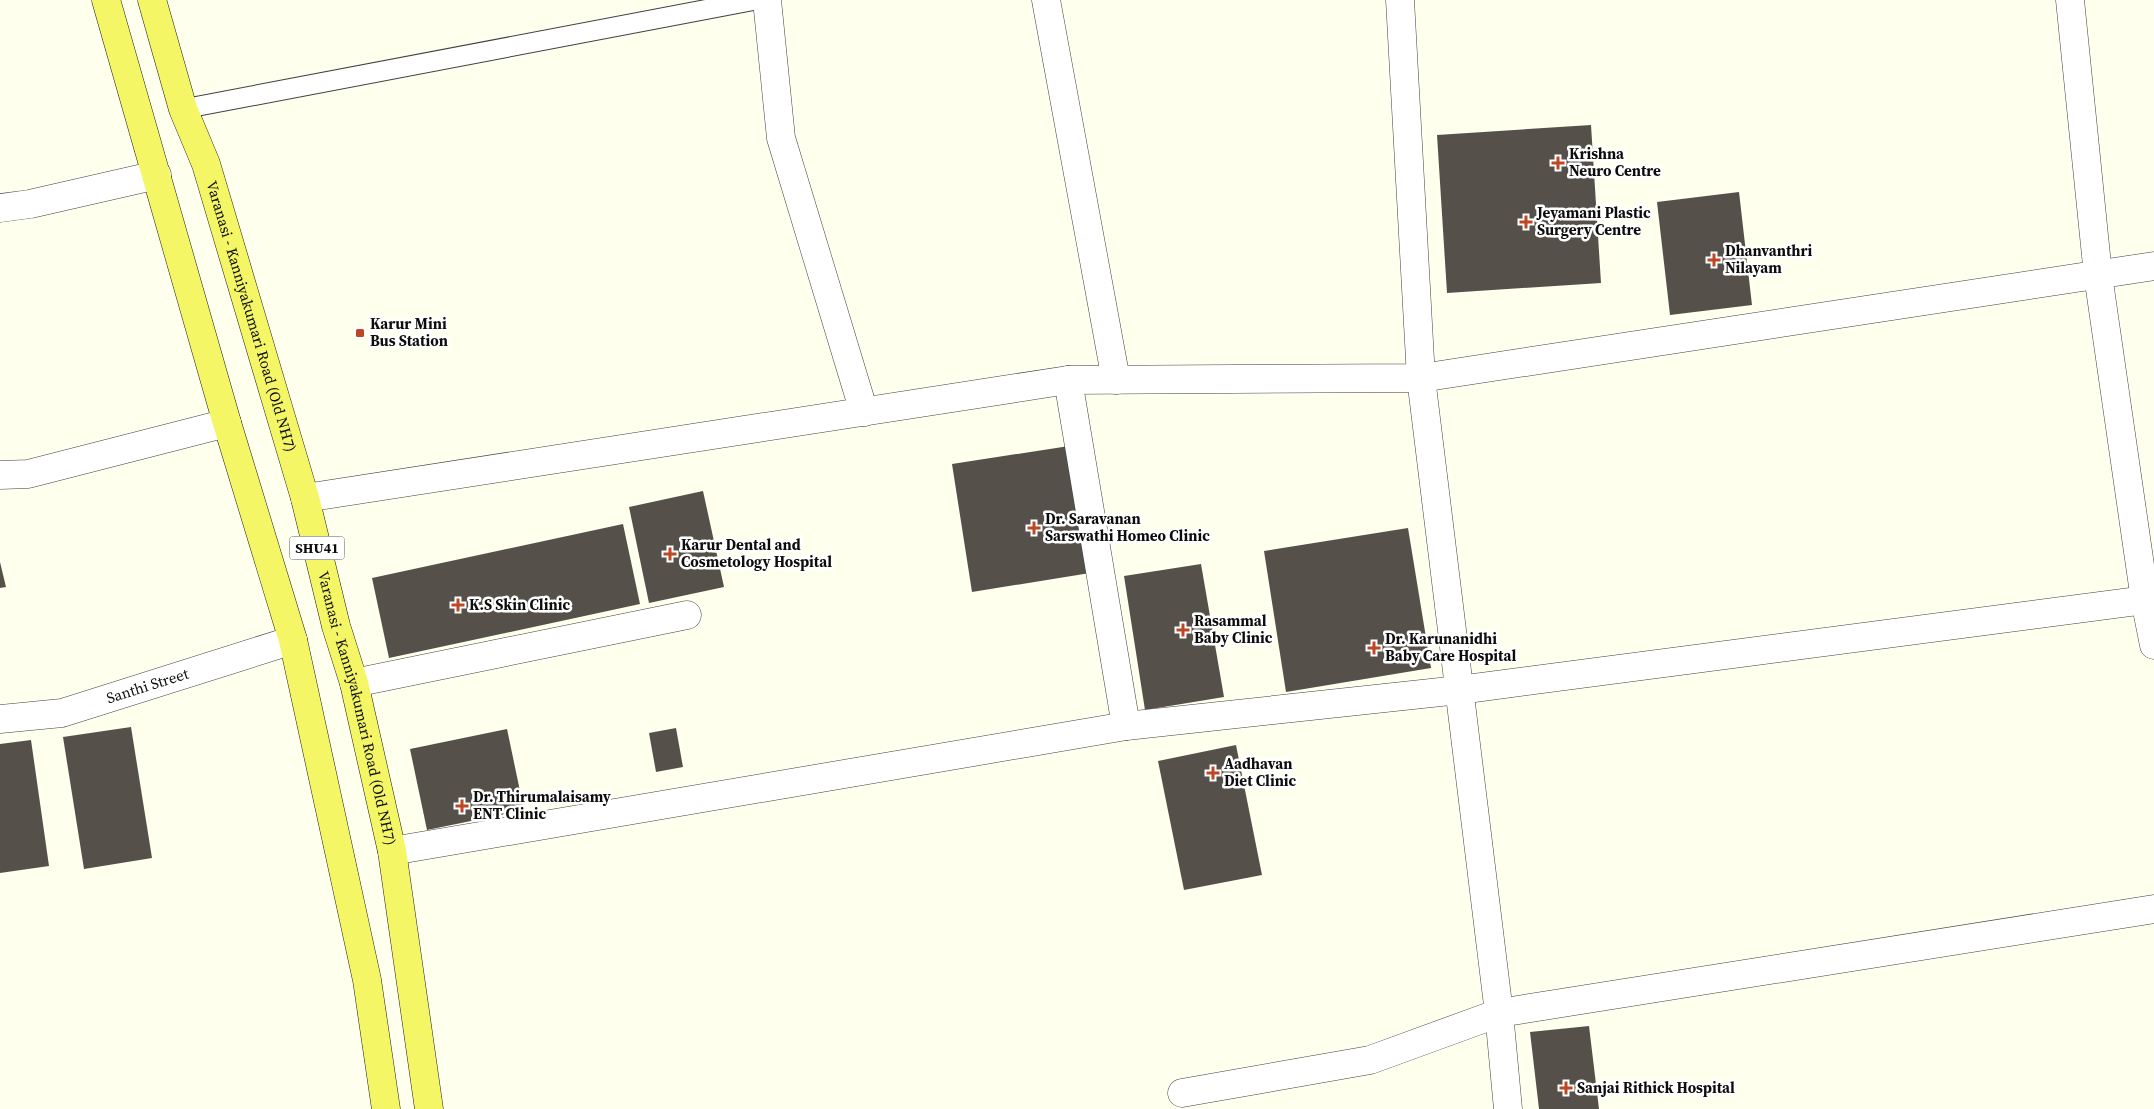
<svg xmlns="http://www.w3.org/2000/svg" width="2154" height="1109" viewBox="0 0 2154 1109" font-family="'Source Serif 4',serif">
<rect width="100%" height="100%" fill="#feffed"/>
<path fill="#55514a" d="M1591,125l10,158 -154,10 -10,-158z
M1739,192l13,113 -82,10 -13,-113z
M1069,446l21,127 -118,19 -20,-128z
M703,491l21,96 -75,16 -20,-96z
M623,524l17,80 -251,54 -17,-80z
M1408,528l23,140 -145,24 -22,-141z
M0,562l6,25 -6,1z
M1201,564l23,133 -79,13 -21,-134z
M131,727l21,131 -68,11 -21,-132z
M676,728l7,39 -27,5 -7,-39z
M507,729l17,81 -97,20 -17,-81z
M31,740l18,126 -49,7v-129z
M1236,745l26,130 -78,15 -26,-129z
M1589,1026l10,83h-60l-9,-77z"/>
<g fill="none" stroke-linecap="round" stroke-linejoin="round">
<g stroke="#404040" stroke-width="21">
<path id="lane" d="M183,109l573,-109"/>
</g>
<g stroke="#404040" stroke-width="29">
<g id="street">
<path d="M767,0l14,138 83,274"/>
<path d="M1046,0l70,380"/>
<path d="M1400,0l21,378 78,635 9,96"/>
<path d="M2070,0l28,275 47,325 9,45"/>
<path d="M0,208l30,-4 127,-29"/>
<path d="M1068,380l58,346"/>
<path d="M0,475l28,-1 199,-51"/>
<path d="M305,498l763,-118 353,-2 733,-112"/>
<path d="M354,683l333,-68"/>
<path id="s1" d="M0,719l62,-6 231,-73"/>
<path d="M392,851l734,-125 333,-36 695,-91"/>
<path d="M1182,1093l188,-33 129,-47 655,-104"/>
</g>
</g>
<g stroke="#1e1e1e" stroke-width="29">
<g id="primary">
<path d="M106,0l121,423 66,217 74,340 19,129"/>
<path id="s2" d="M152,0l31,109 23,55 99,334 31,128 18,57 38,168 37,258"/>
</g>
</g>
<use href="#lane" stroke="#fff" stroke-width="19"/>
<use href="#street" stroke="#fff" stroke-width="28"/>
<use href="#primary" stroke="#f4f666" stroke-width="28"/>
</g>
<g fill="#bb4727" stroke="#fff" stroke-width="2">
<path d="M1555.5 155.5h5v5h5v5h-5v5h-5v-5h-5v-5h5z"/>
<path d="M1523.5 214.5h5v5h5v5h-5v5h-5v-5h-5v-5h5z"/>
<path d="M1711.5 252.5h5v5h5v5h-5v5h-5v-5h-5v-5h5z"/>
<rect x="355" y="328" width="10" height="10" rx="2.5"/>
<path d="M1031.5 520.5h5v5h5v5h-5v5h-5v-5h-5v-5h5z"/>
<path d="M667.5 546.5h5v5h5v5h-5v5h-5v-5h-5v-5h5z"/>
<path d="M455.5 597.5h5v5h5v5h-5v5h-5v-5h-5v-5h5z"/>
<path d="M1180.5 622.5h5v5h5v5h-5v5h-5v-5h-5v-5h5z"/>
<path d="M1371.5 640.5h5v5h5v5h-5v5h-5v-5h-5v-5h5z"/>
<path d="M1210.5 765.5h5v5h5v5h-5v5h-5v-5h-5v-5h5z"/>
<path d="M459.5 798.5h5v5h5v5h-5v5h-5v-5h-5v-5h5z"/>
<path d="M1563.5 1080.5h5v5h5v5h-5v5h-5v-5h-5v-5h5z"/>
</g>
<g text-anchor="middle" stroke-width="5" stroke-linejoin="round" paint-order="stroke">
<rect fill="#fff" stroke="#565656" stroke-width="1" x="289.5" y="536.5" width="55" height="23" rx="4"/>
<g font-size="14" font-weight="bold" fill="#0d0d0d">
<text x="317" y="553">SHU41</text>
</g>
<g font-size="15" font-weight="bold" fill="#0d0d0d" stroke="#fff" text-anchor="start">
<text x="1569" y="159">Krishna<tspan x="1569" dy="17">Neuro Centre</tspan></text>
<text x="1537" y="218">Jeyamani Plastic<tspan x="1537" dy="17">Surgery Centre</tspan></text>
<text x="1725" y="256">Dhanvanthri<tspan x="1725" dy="17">Nilayam</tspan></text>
<text x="370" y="329">Karur Mini<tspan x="370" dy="17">Bus Station</tspan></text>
<text x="1045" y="524">Dr. Saravanan<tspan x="1045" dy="17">Sarswathi Homeo Clinic</tspan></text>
<text x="681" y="550">Karur Dental and<tspan x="681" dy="17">Cosmetology Hospital</tspan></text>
<text x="469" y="610">K.S Skin Clinic</text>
<text x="1194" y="626">Rasammal<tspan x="1194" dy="17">Baby Clinic</tspan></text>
<text x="1385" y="644">Dr. Karunanidhi<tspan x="1385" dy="17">Baby Care Hospital</tspan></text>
<text x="1224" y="769">Aadhavan<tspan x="1224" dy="17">Diet Clinic</tspan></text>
<text x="473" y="802">Dr. Thirumalaisamy<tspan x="473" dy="17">ENT Clinic</tspan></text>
<text x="1577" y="1093">Sanjai Rithick Hospital</text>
</g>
<g font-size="15" fill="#0d0d0d" stroke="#fff">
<text dy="5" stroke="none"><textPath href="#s2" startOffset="332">Varanasi - Kanniyakumari Road (Old NH7)</textPath></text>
<text dy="5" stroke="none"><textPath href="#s1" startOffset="152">Santhi Street</textPath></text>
<text dy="5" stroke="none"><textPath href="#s2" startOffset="738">Varanasi - Kanniyakumari Road (Old NH7)</textPath></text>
</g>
</g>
</svg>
